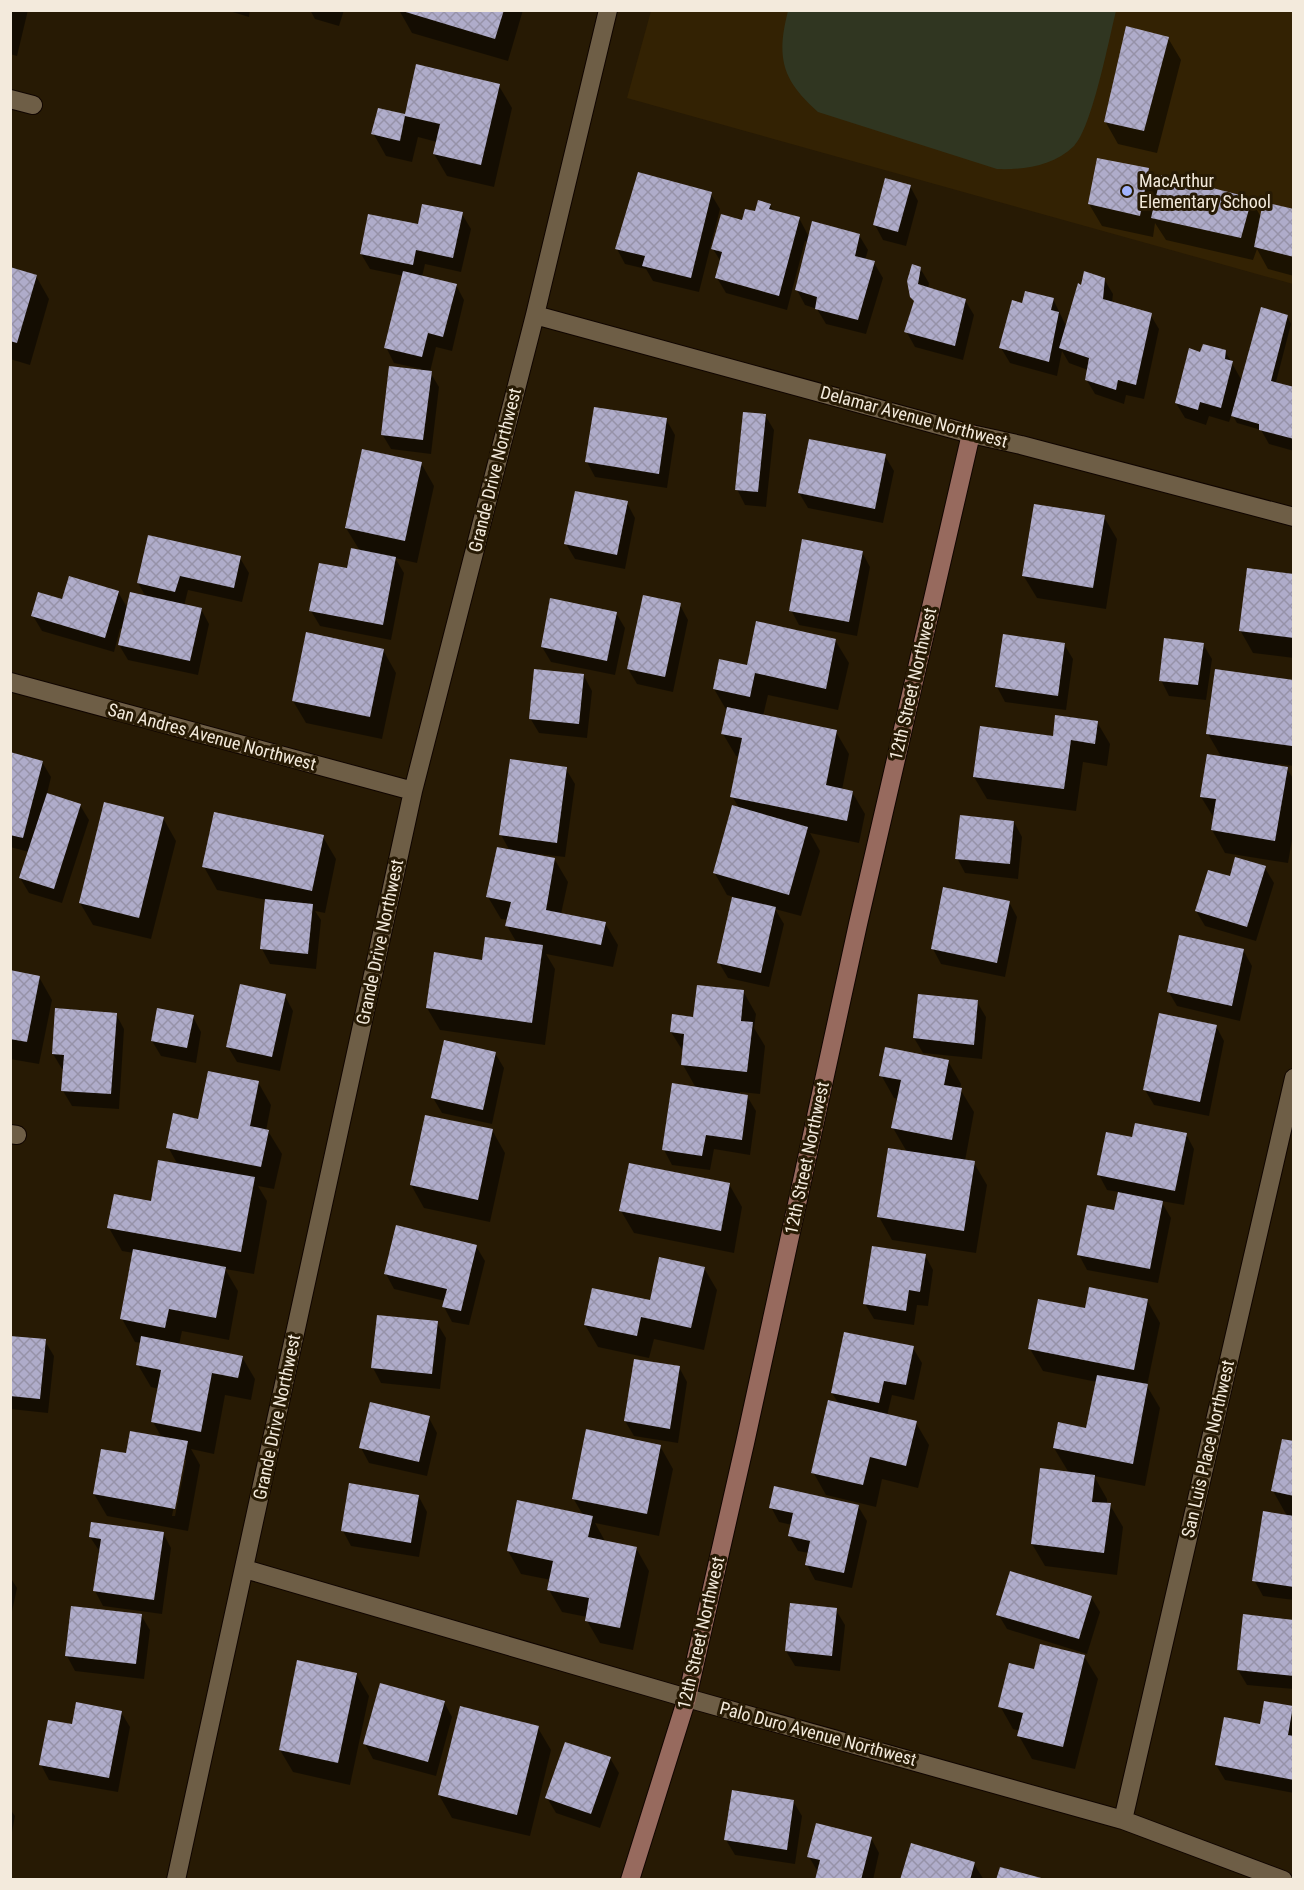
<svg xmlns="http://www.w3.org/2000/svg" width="1304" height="1890" viewBox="0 0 1304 1890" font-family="'Roboto Condensed',sans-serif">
<defs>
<pattern id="building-cross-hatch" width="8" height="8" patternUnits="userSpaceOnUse" patternTransform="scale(1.5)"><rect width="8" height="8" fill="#afacca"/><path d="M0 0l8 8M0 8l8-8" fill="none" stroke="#9692a8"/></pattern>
</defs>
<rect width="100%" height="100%" fill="#271a04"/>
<path fill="#332203" d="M651,11h642v273l-666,-186z"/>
<path fill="#303621" d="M788,11v-1l328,1c-7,28 -24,117 -42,135 -20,20 -51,24 -77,23l-179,-57c-36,-32 -42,-54 -30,-101z"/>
<path fill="#0007" fill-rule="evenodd" d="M10,10h18l-11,46 -7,-2z
M226,10h24l-1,7z
M310,10h34l-5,16 -24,-7z
M399,10h124l-15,51 -96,-28z
M1168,38l13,22 -24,93 -39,-9 -13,-23z
M499,86l13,22 -18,79 -47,-11 -13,-22 3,-12 -19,-5 -6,25 -26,-6 -13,-23 6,-24 27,7z
M1148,169l11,20 92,11 10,17 33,-6v65l-26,-7 -11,-20 -4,11 -87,-20 -11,-17 -2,14 -51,-11 -13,-22z
M910,186l8,15 -12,45 -23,-6 -8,-15z
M711,194l9,15 -21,83 -46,-11 -7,-12 -21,-5 -8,-15z
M770,205l4,7 25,6 10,19 50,-2 9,15 -3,10 9,3 9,15 -17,56 -40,-10 -9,-15 -12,-4 -8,-15 11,-48 -3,-1 -18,69 -61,-17 -9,-15 4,-16 -8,-13 30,-27z
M462,214l9,15 -10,43 -36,-8 -3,13 34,8 8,15 -12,51 -16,-4 -6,25 9,15 -8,67 -40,-5 -9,-15 39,-65 -27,-6 -8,-16 18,-71 -34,-7 -9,-15 58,-28z
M920,268l9,15 -1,6 37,11 9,15 -11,45 -48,-13 -9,-16 9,-29 -4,-5z
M10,269l26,7 13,23 -19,66 -20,-6z
M1104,279l9,15 -1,9 38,11 9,15 -15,70 -18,-4 -2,9 -29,-10 -9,-15 2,-9 -19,-7 -7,-12 -5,25 -47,-13 -9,-15 22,-43 30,-6 14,29 15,-41z
M1287,316l4,8 -15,58 18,7v62l-25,-7 -8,-14 -24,-7 -5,-9 -3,8 -20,-6 -3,9 -21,-7 -9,-15 25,-50 24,-2 17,30z
M765,415l9,15 -8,77 -21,-2 -8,-16z
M666,419l9,16 -8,53 -72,-11 -8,-15z
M885,456l9,15 -11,52 -75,-15 -9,-15z
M421,463l13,23 -17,77 -22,-5 9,15 -13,67 -71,-14 -9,-15 37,-41 12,-19 -14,-23z
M627,503l8,15 -10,51 -50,-10 -9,-15z
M1104,517l13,22 -11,70 -69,-11 -14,-23z
M862,552l8,15 -13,69 -58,-11 -8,-15z
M240,558l9,15 -7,29 -54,-12 -4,16 17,3 8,15 -11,51 -70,-15 -9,-15 4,-16h-3l-6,23 -72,-21 -9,-15 30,-15 55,-9 10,17 18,-12 -8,-14z
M1294,576v82l-41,-5 -13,-23z
M680,605l8,15 -15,72 -36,-8 -9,-15z
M616,613l9,15 -10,47 -64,-13 -9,-15z
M835,640l14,23 -11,47 -70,-15 -5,21 73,16 13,22 -7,36 10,2 13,22 -6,29 -49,-10 10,18 -19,65 -26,-7 9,15 -15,63 -41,-9 -9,-15 15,-66 -7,-2 -13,-23 25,-64 -7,-12 8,-39 -4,-1 -13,-22 4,-23 -13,-22 34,-23z
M1064,644l9,15 -7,51 -61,-8 -8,-15z
M1203,644l9,15 -6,41 -37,-4 -8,-16z
M383,650l13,23 -14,66 -76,-16 -13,-22z
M584,676l8,15 -5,47 -48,-5 -9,-15z
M1294,681v85l-16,-2 -1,3 10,2 7,11v48l-6,35 -63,-10 -13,-23 2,-12 -13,-21 21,-39 -14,-24z
M1097,722l13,22 -3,22 -24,-4 -7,49 -89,-12 -13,-22 80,-39z
M10,754l32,8 9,15 -4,17 33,11 9,15 -27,83 -33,-10 -9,-15 9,-26 -19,-5z
M566,769l9,15 -10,73 -28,-3v2l18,4 13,22 -7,32 44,9 13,22 -5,22 -67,-13 9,15 -10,76 -105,-15 -13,-22 56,-46 34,-19 -10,-17 1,-6 -7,-1 -13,-22 22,-46 -9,-16z
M163,818l13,23 -25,98 -58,-14 -13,-22z
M1014,822l8,15 -4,42 -53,-6 -8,-15z
M323,837l13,22 -11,54 -10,-2 6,9 -5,49 -46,-5 -8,-15 5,-49 -50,-10 -13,-23z
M1265,868l9,15 -18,58 -51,-15 -9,-15 35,-33z
M1009,902l8,15 -12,60 -64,-13 -8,-15z
M1243,950l9,16 -12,55 -63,-15 -9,-15z
M10,972l29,5 13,23 -13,64 -29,-5z
M743,991l13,23 -2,14 11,18 -5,48 -20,-2v3l7,1 9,15 -6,44 -36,-6 -4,21 -38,-5 -8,-15 32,-62 -13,-23 1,-12 -13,-21z
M285,996l8,15 -13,60 -43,-9 -9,-15z
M977,1002l9,15 -4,42 -59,-6 -9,-15z
M116,1014l8,15 -5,80 -47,-3 -9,-15 2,-22h-3l-9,-15z
M193,1017l8,15 -5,31 -35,-7 -9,-15z
M1216,1026l8,15 -15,75 -55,-11 -9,-15z
M495,1053l9,15 -12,56 -50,-11 -9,-15z
M948,1061l13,23 -1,5 14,23 -9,49 9,2 13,22 -11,68 -84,-13 -13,-23 28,-65 -14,-24 6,-29 -5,-1 -13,-23z
M258,1082l13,23 -5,26h2l14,23 -8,35 -16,-3 9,15 -13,73 -29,-5 13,22 -9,49 -47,-9 -3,14 63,12 13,22 -4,21 -26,-5 -11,59 -23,-5 9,16 -12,66 -81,-15 -13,-22 33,-39 35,-17 -9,-16 6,-33 -8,-2 -13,-22 4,-22 -7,-1 -13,-23 12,-66 -12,-2 -13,-23 43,-26 26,-37 -10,-18 32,-27zM183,1460h3l-11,56h-3z
M492,1130l13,23 -15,69 -66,-14 -13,-23z
M1186,1134l8,15 -10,56 -23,-4 10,17 -13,65 -71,-13 -8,-15 37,-43 3,-20 -12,-2 -8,-15 34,-37z
M729,1184l13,23 -8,46 -100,-20 -13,-22z
M476,1246l9,15 -16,64 -17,-3 -8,-15 1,-6 -51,-12 -8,-15z
M925,1255l8,15 -5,36 -11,-1 -3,20 -40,-6 -9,-15z
M704,1268l13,22 -13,60 -50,-11 -5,19 -51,-11 -13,-22 66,-23z
M1147,1300l13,23 -13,63 13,22 -15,78 -51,-10 13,23v6h3l13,22 -6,48 -72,-9 -13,-22 37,-71 -15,-25 34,-18 9,-48 -54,-11 -13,-22 57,-39z
M437,1323l9,15 -6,51 -59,-6 -8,-15z
M10,1337l35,4 9,15 -6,57 -38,-4z
M913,1348l9,15 -8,37 -22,-5 -5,21 29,7 13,22 -11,43 -36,-9 -6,28 -50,-12 -13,-23 26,-68 -7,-11z
M679,1367l8,15 -9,61 -44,-7 -9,-15z
M429,1418l8,15 -10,43 -58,-13 -8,-15z
M1294,1443v157l-31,-4 -9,-16 33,-64 -14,-25z
M660,1446l13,23 -14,67 -64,-13 10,18 31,7 13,23 -16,79 -33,-7 -13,-22v-4l-25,-5 -13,-22 2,-10 -30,-6 -13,-23 75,-36 -10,-17z
M419,1497l8,15 -8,45 -68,-11 -8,-15z
M858,1506l9,15 -15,67 -37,-8 -8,-15 2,-12 -11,-2 -9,-15 3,-11 -13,-3 -8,-15z
M163,1533l8,15 -9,66 -59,-8 -8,-15 5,-39 -10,-15z
M10,1577l7,11 -7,33z
M1091,1597l9,15 -13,42 -80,-25 -9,-15z
M836,1610l9,15 -5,46 -45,-5 -9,-15z
M141,1615l9,15 -6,49 -69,-8 -8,-15z
M1294,1621v68l-47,-4 -9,-15z
M1084,1656l14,23 -23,90 -43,-10 -13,-23 1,-5 -7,-2 -13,-23 35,-36z
M356,1674l13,22 -19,89 -57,-13 -13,-22z
M444,1702l8,15 -16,59 -63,-17 -8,-15z
M1292,1707l2,86 -69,-13 -9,-15 45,-39z
M121,1712l9,15 -12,65 -69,-12 -8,-15 32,-39z
M538,1728l13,22 -21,86 -78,-18 -13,-23z
M610,1758l9,15 -19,55 -44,-15 -9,-15z
M793,1801l9,15 -7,48 -60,-9 -9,-15z
M10,1809l5,7 -5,27z
M871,1838l8,15 -6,27h-56l1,-8 -9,-15z
M974,1864l10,16h-82z"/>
<path fill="url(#building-cross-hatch)" d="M399,10h105l-9,29z
M1126,26l43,11 -25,94 -40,-9z
M416,64l84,20 -19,81 -48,-11 7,-30 -35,-8 -5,25 -29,-7 7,-26 27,6z
M1097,158l52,10 -9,48 -52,-12z
M638,172l74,20 -21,86 -49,-12 3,-10 -30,-7z
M1161,175l91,23 -11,40 -90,-20z
M885,178l26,7 -13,47 -25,-7z
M758,200l13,4 -2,5 31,8 -21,79 -64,-18 7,-26 -11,-3 10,-35 21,6 3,-11 10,2z
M1263,202l31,7v48l-40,-10z
M422,204l41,8 -10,46 -37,-8 -3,15 -53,-11 8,-40 50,10z
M812,221l48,13 -5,22 20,5 -17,59 -43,-11 2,-12 -22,-7z
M912,264l9,3 -3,17 48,15 -11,47 -51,-14 10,-31 -4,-4 -3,-16z
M10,267l27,8 -20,68 -7,-2z
M403,271l54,13 -14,53 -15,-4 -6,24 -38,-9z
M1084,271l21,7 -2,21 49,14 -16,72 -18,-5 -2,10 -31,-10 4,-22 -30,-10 19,-65 3,2z
M1025,291l29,7 -3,12 8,2 -10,50 -50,-14 13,-48 10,3z
M1261,307l27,8 -17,66 23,6v52l-35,-9v-6l-28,-8z
M1203,344l23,6 -1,9 8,2 -12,47 -21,-6 -2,8 -23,-7 14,-55 11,4z
M389,366l43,5 -9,69 -42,-5z
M594,407l73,11 -8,56 -74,-12z
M743,412l23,2 -8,78 -23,-2z
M809,439l77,15 -11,55 -77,-16z
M362,449l60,13 -17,79 -60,-13z
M575,491l53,10 -11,54 -53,-11z
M1034,504l71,11 -12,73 -71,-12z
M148,535l93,21 -7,32 -54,-12 -5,16 -38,-9z
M802,539l61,12 -14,71 -60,-11z
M351,548l45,9 -13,68 -74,-14 10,-48 28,5z
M1247,568l47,6v64l-55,-7z
M69,576l50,15 -14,47 -74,-22 7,-24 24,7z
M130,592l72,16 -12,53 -72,-16z
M643,595l38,8 -16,74 -38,-8z
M550,598l67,14 -10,49 -66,-14z
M756,621l80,18 -10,50 -71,-16 -5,24 -37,-8 6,-30 28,6z
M306,632l78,17 -14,68 -78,-16z
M1003,634l62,9 -7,53 -63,-9z
M1164,638l40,5 -6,42 -39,-4z
M534,669l50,5 -5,50 -50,-5z
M1215,669l79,11 -2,66 -86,-12z
M727,707l110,23 -11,55 27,6 -6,30 -117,-24 12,-59 -21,-4z
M1055,715l43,6 -3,23 -24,-4 -7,49 -91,-12 7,-51 73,10z
M10,752l33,9 -20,77 -13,-3z
M1207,754l81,13 -13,74 -64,-11 5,-31 -16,-2z
M510,759l57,8 -10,76 -58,-8z
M47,793l34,11 -27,85 -35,-11z
M104,802l60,15 -25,101 -60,-15z
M732,805l76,22 -19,68 -76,-22z
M214,812l110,23 -12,56 -110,-24z
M960,815l54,6 -4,43 -55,-5z
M497,847l58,11 -9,52 60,12 -5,23 -96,-19 6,-24 -25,-5z
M1235,857l31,9 -19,61 -52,-16 13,-41 22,6z
M943,887l67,14 -13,62 -66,-14z
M732,897l44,10 -15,66 -44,-10z
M265,899l48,5 -5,50 -48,-5z
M1179,935l65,14 -12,57 -65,-14z
M485,937l58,8 -11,78 -106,-15 8,-56 48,8z
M10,970l30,6 -13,66 -17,-3z
M240,984l46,10 -14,63 -46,-10z
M697,985l47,5 -3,31 12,1 -6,50 -66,-7 3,-31 -14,-2 2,-18 21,3z
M918,994l60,6 -4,45 -61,-7z
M55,1008l62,5 -6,81 -50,-3 3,-36 -12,-1z
M157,1008l37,7 -7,33 -36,-7z
M1159,1013l58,12 -17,77 -57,-12z
M444,1040l52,12 -13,58 -52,-12z
M885,1047l64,13 -5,25 18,3 -10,52 -61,-12 10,-48 -22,-4z
M208,1071l51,10 -9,45 19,4 -8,37 -95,-19 7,-35 25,6z
M672,1083l76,12 -6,45 -36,-5 -4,21 -40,-6z
M425,1115l68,14 -15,71 -68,-15z
M1135,1123l52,10 -12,58 -78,-16 9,-43 26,5z
M888,1148l87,13 -11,70 -87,-14z
M158,1160l97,17 -14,75 -134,-24 7,-34 37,7z
M629,1163l101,20 -9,48 -102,-20z
M1118,1192l45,9 -13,68 -73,-14 10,-50 27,5z
M396,1225l81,20 -16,66 -19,-4 5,-18 -63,-15z
M872,1246l54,8 -6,38 -11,-2 -3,21 -43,-7z
M133,1249l93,18 -10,51 -47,-9 -4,19 -45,-9z
M659,1257l46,10 -14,61 -50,-11 -4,19 -53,-11 8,-37 58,12z
M1089,1287l59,12 -14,71 -106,-21 10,-50 47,9z
M377,1315l61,6 -6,53 -61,-6z
M844,1332l70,14 -8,39 -22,-4 -5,22 -48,-10z
M10,1336l36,3 -6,60 -30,-3z
M141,1336l102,20 -5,22 -26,-5 -11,59 -50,-10 10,-52 -25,-5z
M634,1359l46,7 -10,63 -46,-8z
M1097,1375l51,9 -15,80 -80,-16 5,-26 28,6z
M828,1400l89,21 -11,45 -36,-9 -7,28 -52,-12z
M370,1402l60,14 -11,46 -60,-14z
M586,1429l75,16 -14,69 -75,-15z
M130,1431l58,10 -13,68 -82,-15 8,-45 25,4z
M1282,1439l12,2v55l-23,-5z
M1040,1468l55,7 -3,27 19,1 -7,50 -73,-9z
M349,1483l70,12 -8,48 -70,-12z
M774,1486l85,19 -15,68 -39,-8 5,-24 -22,-5 5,-23 -24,-5z
M517,1500l76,16 -5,21 49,10 -17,81 -35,-7 4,-23 -42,-8 6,-29 -46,-10z
M1263,1511l31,5v71l-42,-6z
M91,1522l73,10 -10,68 -61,-9 8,-52 -12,-2z
M1010,1571l82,25 -13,43 -83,-24z
M790,1603l47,5 -5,48 -47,-5z
M71,1606l71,8 -6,50 -71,-8z
M1243,1614l51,6v56l-57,-6z
M1040,1644l45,11 -22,92 -46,-11 6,-23 -25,-6 11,-44 25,6z
M297,1660l60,13 -19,90 -59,-13z
M380,1683l65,18 -17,61 -65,-18z
M1264,1701l29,5 -5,29 6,1v44l-79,-15 9,-48 36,7z
M76,1702l46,9 -13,67 -70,-13 9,-45 24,4z
M460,1706l79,20 -22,89 -79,-20z
M565,1742l46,15 -20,57 -46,-16z
M732,1790l62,10 -7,50 -63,-10z
M816,1823l56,14 -11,43h-46l5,-20 -13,-3z
M911,1843l64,19 -5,18h-70z
M1000,1867l45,12v1h-49z"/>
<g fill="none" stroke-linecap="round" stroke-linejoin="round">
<g stroke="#100500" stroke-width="20">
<path id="street" d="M10,99l23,6
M535,315l436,119 50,11 273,72
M10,682l403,109
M10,1134l7,1
M245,1569l442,129 436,122 160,60
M1123,1820l171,-742
M176,1880l237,-1089 122,-476 73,-305"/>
</g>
<g stroke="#100500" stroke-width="20">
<path id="secondary" d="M630,1880l57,-182 58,-255 113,-519 113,-490"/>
</g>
<use href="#street" stroke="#6e5e46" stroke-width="18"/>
<use href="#secondary" stroke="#976a5e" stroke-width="18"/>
</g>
<circle fill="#a1b3fd" stroke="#271a04" stroke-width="2" cx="1127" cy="191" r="6"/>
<g text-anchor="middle" stroke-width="6" stroke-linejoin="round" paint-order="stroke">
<g font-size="18" fill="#f3eadc" stroke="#271a04" text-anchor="start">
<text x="1139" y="187">MacArthur<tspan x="1139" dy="21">Elementary School</tspan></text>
</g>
<g font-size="18" fill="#f3eadc" stroke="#271a04">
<text transform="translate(914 417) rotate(15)" y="6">Delamar Avenue Northwest</text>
<text transform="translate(495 470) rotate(-76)" y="6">Grande Drive Northwest</text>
<text transform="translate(913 684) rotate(-77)" y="6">12th Street Northwest</text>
<text transform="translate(212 737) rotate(15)" y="6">San Andres Avenue Northwest</text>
<text transform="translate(380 942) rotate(-78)" y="6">Grande Drive Northwest</text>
<text transform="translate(807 1158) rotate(-78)" y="6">12th Street Northwest</text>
<text transform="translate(277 1417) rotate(-78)" y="6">Grande Drive Northwest</text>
<text transform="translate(1208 1449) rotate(-77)" y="6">San Luis Place Northwest</text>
<text transform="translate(701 1633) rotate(-77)" y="6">12th Street Northwest</text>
<text transform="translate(818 1734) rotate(15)" y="6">Palo Duro Avenue Northwest</text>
</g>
</g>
<rect width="1304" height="1890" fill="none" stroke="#f3eadc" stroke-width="24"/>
</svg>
